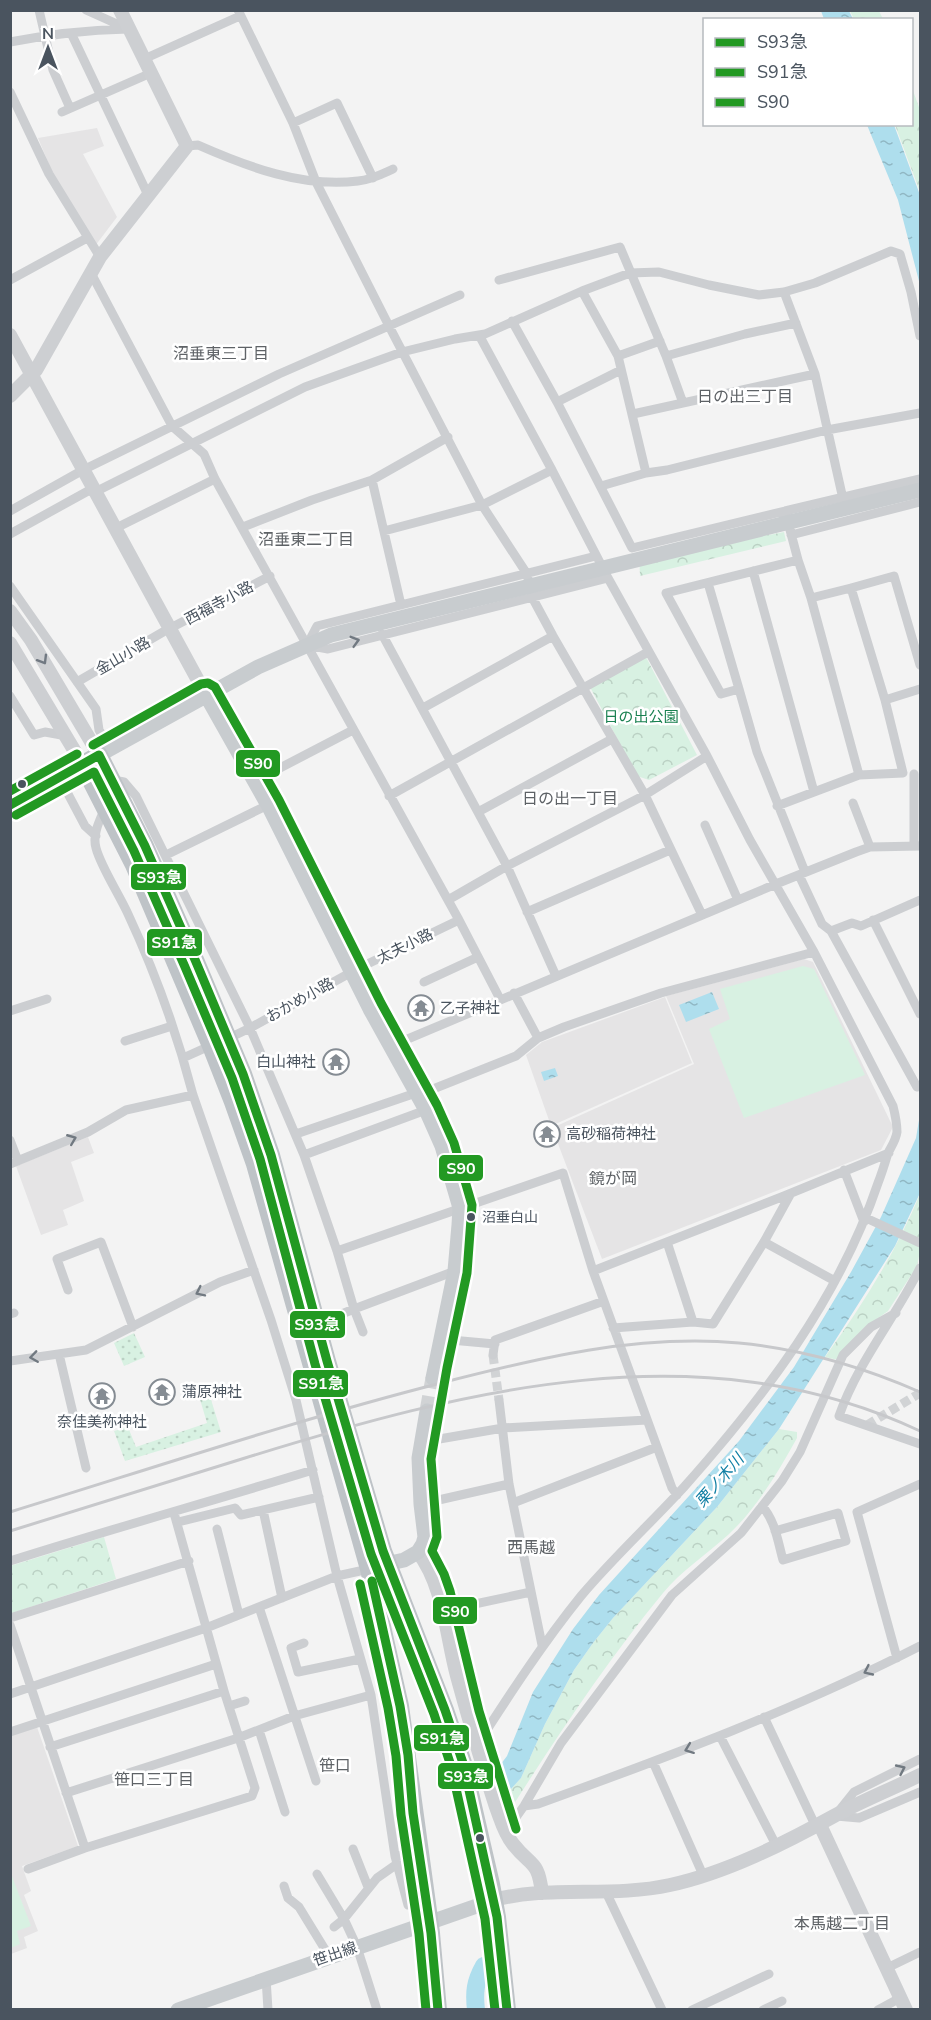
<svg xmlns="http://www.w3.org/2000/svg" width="931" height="2020" viewBox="0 0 931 2020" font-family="'Nunito Sans','Noto Sans JP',sans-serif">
<defs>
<pattern id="grass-dots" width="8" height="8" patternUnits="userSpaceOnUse" patternTransform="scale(1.5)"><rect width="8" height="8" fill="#d8f1e2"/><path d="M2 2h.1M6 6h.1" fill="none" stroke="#bbd1c4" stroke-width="1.8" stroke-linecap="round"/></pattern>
<pattern id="park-crowns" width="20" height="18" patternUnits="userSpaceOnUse" patternTransform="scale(1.5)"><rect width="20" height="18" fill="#d8f1e2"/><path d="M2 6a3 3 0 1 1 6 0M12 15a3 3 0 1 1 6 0" fill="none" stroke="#bbd1c4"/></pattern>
<pattern id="water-ripples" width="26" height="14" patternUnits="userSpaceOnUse" patternTransform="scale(1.5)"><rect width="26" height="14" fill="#aedeed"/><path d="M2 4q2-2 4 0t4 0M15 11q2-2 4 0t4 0" fill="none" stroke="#90b7c3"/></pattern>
</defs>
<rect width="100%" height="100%" fill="#f3f3f3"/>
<path fill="#e5e4e5" d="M97,128l7,18 -21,8 34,63 -22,29 -42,-72 -15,-36z
M804,959l9,3 80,165 -12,23 -279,109 -50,-131 142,-64 -28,-68z
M665,997l27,66 -141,63 -25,-71 16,-13z
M88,1137l6,16 -23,9 13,39 -21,9 5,15 -27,10 -25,-69z
M37,1727l41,119 -56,20 9,25 -7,4 14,36 -14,6 3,11 -16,6v-218z"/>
<path fill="url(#grass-dots)" d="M134,1333l11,24 -21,9 -10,-23z
M209,1393l12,39 -96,29 -11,-30 14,-4 8,20 71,-24 -8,-27z"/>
<path fill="url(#park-crowns)" d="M850,11h29l4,8h-29z
M912,88l8,22v82l-25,-67 17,-1z
M765,522l4,13 15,-3 2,9 -146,35 -1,-23z
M646,657l51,98 -48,25 -12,-4 -47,-89z
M920,1194v57l-3,15 -29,45 -25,18 -25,31 -13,-3c37,-51 71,-105 95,-163z
M779,1429l18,3v6c-19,34 -40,70 -69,97 -21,19 -47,36 -65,58 -56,68 -105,142 -153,217l-5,-2 -3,-9 19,-21 24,-54 29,-54 19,-27 20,-25 104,-111z
M104,1537l12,42 -104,34 -2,-5v-42z"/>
<path fill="#d8f1e2" d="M803,966l11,3 51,106 -121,43 -35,-89 21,-10 -10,-30z
M10,1871l21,55 -14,5 3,13 -9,4z"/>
<path fill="url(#water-ripples)" d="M821,11h28l4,8h-29z
M867,125h27l26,70v90l-22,-85z
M712,992l7,17 -33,13 -7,-17z
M555,1068l3,8 -14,5 -3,-9z
M920,1114v79l-25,53 -116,183 -62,78 -104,111 -20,25 -19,27 -29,54 -24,54 -19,21 -8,-26 13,-17 26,-64 40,-63 26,-34 140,-154 55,-74 57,-95 30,-55 35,-79z"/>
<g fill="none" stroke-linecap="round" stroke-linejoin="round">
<path stroke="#aedeed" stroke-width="18" d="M476,2010c-2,-18 -1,-28 8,-44"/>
<path stroke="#d1d3d5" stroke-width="9" stroke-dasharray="9 4.5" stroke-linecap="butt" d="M493,1355l6,45
M867,1425l53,-32"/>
<path stroke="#d1d3d5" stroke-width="15" stroke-dasharray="15 8" stroke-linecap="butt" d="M427,1411l6,-33"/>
<path stroke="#ccced1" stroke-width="9" d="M39,10l14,60 17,38
M86,10l40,18
M238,10l55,113 23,59 73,144 93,179 45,69 5,23 21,39 92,159 57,120
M71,33l77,162
M10,42c40,-8 78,-12 118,-13
M144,59l96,-43
M10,92l39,82 51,83
M62,112l89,-39
M293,123l44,-20 36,75
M187,146l11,-1c50,22 105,43 160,36 13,-1 24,-7 35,-12
M91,273l81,153 32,28 11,25 244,441 41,79
M10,280l77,-42
M499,280l121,-33 46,109 79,-22 51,-11
M582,291l36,65 28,117
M784,292l31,82 28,125
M512,321l45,81 75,146 153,-37
M479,335l73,135
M618,356l42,-15
M666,356l17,47
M557,402l64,-32
M633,414l182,-40
M601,486l45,-13 21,-3 160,-40 93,-17
M10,511l73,-41 196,-96 181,-79
M243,527l69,-27 60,-20
M114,529l101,-50
M384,531l98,-26 70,-35 56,108 99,178 43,84 64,112
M10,534l78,-43 7,1 210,-105 97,-35 53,-13 30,-5 97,-43 48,-18 29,-1 50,13 50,10 25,-3 31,-9 76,-32 9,3 11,38 9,44
M791,535l129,-33
M596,556l-279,70 -10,19 21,4 280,-71
M798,560l-13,-49 135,-32
M753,571l61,221
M708,583l31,106
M10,586l86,123 3,21 12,19
M811,598l40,-10
M401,605l-29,-125 76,-43
M382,634l125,232 49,110
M77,682l86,-50 107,-56
M10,696l24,39 11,-3 22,4
M885,700l35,-11
M423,708l130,-72
M113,780l11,2 12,14 114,232 109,-60 100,-48
M255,781l98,-51
M67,792l18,34 11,10
M389,796l259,-144
M853,803l17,44
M777,806l82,-31
M105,808c-5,12 -13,26 -9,40 5,19 23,46 32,66 27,58 49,119 65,181l78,225 25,80 41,176 34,119 24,161 13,49
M478,812l134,-73
M705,825l33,75
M914,846v-72
M166,855l102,-50
M805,872l-48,-120 -18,-63 -18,5 -55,-101 132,-33 13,38 48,177 44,-2 -18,-73 -34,-112 43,-12 26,89
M799,875l23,49 9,7 86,156
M448,900l59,-34 138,-71 62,-39
M527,912l143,-62
M873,920l47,94
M831,931l21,-8 9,3 59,-26
M424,982l54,-25
M514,993l24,45
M10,1011l37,-12
M227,1039l23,-11 54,127 33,96 226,-78 30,98 79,217 5,7
M125,1041l47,-15
M391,1046l385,-162 80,-32 14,-5 50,-1
M183,1058l31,-14
M418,1095l98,-39 22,-18 26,-11 97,-34 153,-41 79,154c2,8 4,17 4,26 -1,8 -6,15 -9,21 -3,10 -6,20 -10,30 -39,116 -114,214 -194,304 -34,37 -71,71 -103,109 -38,47 -71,98 -104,149
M296,1134l114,-39
M10,1140l8,21
M304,1155l122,-45
M10,1164l78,-32 38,-22 67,-15
M844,1170l20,52
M866,1218l54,25
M667,1242l26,80
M764,1242l71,39
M920,1268c-25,50 -62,94 -81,148l81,28
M593,1271l191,-75 105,-43
M68,1290l-11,-31 44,-17 32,85
M10,1314l4,-1
M317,1324l37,-15 -17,-58
M613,1328l80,-6 20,2 51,-82 27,-49
M363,1332l-9,-23 101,-38
M440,1339l55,5
M59,1354l27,114
M493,1355l2,-15 109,-39
M10,1361l76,-11 134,-68 34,-12
M499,1400l10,84 33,161
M422,1442l81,-14 144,-8
M513,1503l144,-56
M421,1504l88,-20
M762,1506c13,14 16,36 21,54l63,-19 -8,-28 -63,18
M263,1510l19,88
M178,1522l57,-14 6,7 78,-18
M217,1529l22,86
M10,1561c101,-32 202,-60 303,-91
M259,1607l57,174
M442,1611l89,-19
M10,1618l179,-57
M10,1625l75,223 167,-52 3,-8 -31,-97 -50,-178
M304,1643l-13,5 7,24 62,-13
M897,1658l-40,-146 63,-28
M10,1694l196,-66 131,-52 32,-7
M229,1706l16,-5
M764,1717l52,110
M259,1730l26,82
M10,1732l206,-68
M720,1736l56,109
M50,1747l174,-56
M653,1762l50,113
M66,1793l172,-55 56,-22 77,-21
M524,1806l14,-2c130,-47 259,-95 382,-158
M838,1812l16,-20 66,-33
M836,1816l23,2 61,-26
M505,1833l19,-27 37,-63 111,-148 69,-62 41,-52 18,-29 43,-97 28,-28 25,-14
M353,1849l15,38
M395,1856l24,-2
M28,1869l57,-21
M317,1874l27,45 -10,8
M284,1886l4,12 11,9 30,49
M606,1892l56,118
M887,1968l33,-16
M266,1978l2,32
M377,2010l-20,-63 -13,-28 33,-41 20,-14
M692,2010l77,-36
M763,2010l19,-9
M878,2010l22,-12"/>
<path stroke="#cdcfd2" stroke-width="14" d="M10,335l196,360
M10,396l26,-26 64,-113 87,-111 -67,-136
M10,611l21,29 68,115
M10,643l73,122
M418,1552c26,34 28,83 39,124 12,44 25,88 39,131 5,13 8,26 17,37 18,23 25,15 29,49
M820,1825l86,185
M494,1900c55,-15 118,-2 176,-15 56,-12 115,-42 164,-69 28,-15 58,-27 86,-41"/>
<path stroke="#c8cccf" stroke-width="15" d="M206,695l62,110 102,204 56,101 16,36 18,62 -1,17 -4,46 -22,107
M99,755l159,-88 73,-32 589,-145
M377,1566l27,-6 14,-8 5,-8 2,-7 -4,-33 -2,-46 8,-47
M178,2010l316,-110"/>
<path stroke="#bec3c7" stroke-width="18" d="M83,765l51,100 77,181 22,56 22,62 20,71 94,334 31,137 31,227 7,77
M10,805l89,-50 46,91 51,116 47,112 28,81 56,206 56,190 62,159 18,53 28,121 6,33 10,93"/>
<path stroke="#c7c8cb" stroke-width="3" d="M10,1512c143,-44 286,-92 431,-129 97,-25 196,-49 298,-40 63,6 124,24 181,49
M10,1531c79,-25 157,-49 235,-73 219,-68 456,-130 675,-27"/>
<g stroke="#fff" stroke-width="14">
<path id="bus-1" d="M10,805l89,-50 46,91 51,116 47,112 28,81 56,206 56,190 62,159 18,53 34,154 10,93
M372,1581l28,125 8,49 5,58 18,120 7,77"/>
</g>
<g stroke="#fff" stroke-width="14">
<path id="bus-2" d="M16,815l78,-43 40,79 51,116 47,111 28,81 55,205 56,190 63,160 17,52 34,153 10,91
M360,1584l28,124 8,48 5,59 18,119 7,76"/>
</g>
<g stroke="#fff" stroke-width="14">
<path id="bus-3" d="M93,745l108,-61 7,-1 7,4 64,113 102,203 56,102 17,38 18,62 -5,68 -20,95 -16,91 6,78 -5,14 12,23 6,17 29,120 37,118
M10,791l67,-37"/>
</g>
<use href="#bus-1" stroke="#292" stroke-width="9"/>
<use href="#bus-2" stroke="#292" stroke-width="9"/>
<use href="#bus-3" stroke="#292" stroke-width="9"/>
</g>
<defs><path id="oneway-chevron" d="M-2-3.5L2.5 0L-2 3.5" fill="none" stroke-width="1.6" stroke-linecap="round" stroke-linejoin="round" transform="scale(1.5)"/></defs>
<g stroke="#717981">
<use href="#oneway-chevron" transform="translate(355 641) rotate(-16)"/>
<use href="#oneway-chevron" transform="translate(72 1139) rotate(-22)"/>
<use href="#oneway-chevron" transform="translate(200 1292) rotate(154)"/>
<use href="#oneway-chevron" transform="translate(34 1357) rotate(172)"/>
<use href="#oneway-chevron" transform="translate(868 1671) rotate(155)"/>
<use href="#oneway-chevron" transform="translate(689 1749) rotate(159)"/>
<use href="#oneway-chevron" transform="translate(901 1769) rotate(-25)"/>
</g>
<use stroke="#717982" href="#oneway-chevron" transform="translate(43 660) rotate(59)"/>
<defs>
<g id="temple-ring" transform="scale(1.35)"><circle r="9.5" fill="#fff" stroke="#858c93" stroke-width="1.5"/><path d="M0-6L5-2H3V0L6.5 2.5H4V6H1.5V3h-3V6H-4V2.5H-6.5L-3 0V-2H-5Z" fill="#858c93"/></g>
</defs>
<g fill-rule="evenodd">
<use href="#temple-ring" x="421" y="1008"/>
<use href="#temple-ring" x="336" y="1062"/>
<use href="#temple-ring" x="547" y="1134"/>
<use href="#temple-ring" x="162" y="1392"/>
<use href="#temple-ring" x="102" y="1396"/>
</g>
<g fill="#4a545f" stroke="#fff" stroke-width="2">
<circle cx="22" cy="784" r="5"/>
<circle cx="471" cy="1217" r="5"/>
<circle cx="480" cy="1838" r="5"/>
</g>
<g text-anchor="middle" stroke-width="5" stroke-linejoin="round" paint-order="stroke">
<g font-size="14" fill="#4a545f" stroke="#fff" text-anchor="start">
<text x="482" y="1222">沼垂白山</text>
</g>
<g font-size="15" fill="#4a545f" stroke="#fff">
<text transform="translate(219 603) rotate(-28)" y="5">西福寺小路</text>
<text transform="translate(123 656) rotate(-30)" y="5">金山小路</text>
<text transform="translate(405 946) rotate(-26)" y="5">太夫小路</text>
<text transform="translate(300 1000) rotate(-29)" y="5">おかめ小路</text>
<text transform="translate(335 1954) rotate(-19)" y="5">笹出線</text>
</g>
<g font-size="15" fill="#1a8151" stroke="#fff">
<text x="641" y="722">日の出公園</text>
</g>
<g font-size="15" fill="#4a545f" stroke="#fff" text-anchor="start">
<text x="440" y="1013">乙子神社</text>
<text x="316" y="1067" text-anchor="end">白山神社</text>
<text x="566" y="1139">高砂稲荷神社</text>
<text x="182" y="1397">蒲原神社</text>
<text x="102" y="1427" text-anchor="middle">奈佳美祢神社</text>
</g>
<g font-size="16" fill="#5e6266" stroke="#fff">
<text x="221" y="359">沼垂東三丁目</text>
<text x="745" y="402">日の出三丁目</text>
<text x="306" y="545">沼垂東二丁目</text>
<text x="570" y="804">日の出一丁目</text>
<text x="613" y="1184">鏡が岡</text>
<text x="531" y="1553">西馬越</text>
<text x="335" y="1771">笹口</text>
<text x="154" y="1785">笹口三丁目</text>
<text x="842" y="1929">本馬越二丁目</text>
</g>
<g font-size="16" font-style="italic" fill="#107fa4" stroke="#fff">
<text transform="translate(719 1480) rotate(-49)" y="6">栗ノ木川</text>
</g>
</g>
<g stroke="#fff" stroke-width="2">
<rect x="235" y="749" width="46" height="29" rx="6" fill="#292"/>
<rect x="130" y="863" width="57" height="28" rx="6" fill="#292"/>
<rect x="146" y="928" width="57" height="29" rx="6" fill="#292"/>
<rect x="438" y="1154" width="46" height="28" rx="6" fill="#292"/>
<rect x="289" y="1310" width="57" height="29" rx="6" fill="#292"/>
<rect x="292" y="1369" width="57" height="29" rx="6" fill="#292"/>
<rect x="432" y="1596" width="46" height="29" rx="6" fill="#292"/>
<rect x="413" y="1724" width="57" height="28" rx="6" fill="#292"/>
<rect x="437" y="1762" width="57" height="28" rx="6" fill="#292"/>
</g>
<g font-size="16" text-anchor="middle" font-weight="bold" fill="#fff">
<text x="258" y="769">S90</text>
<text x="159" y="883">S93急</text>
<text x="174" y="948">S91急</text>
<text x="461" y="1174">S90</text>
<text x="317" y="1330">S93急</text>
<text x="321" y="1389">S91急</text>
<text x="455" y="1617">S90</text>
<text x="442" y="1744">S91急</text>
<text x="466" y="1782">S93急</text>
</g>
<rect width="931" height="2020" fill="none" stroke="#4a545f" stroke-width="24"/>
<rect x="703" y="18" width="210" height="108" fill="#ffffff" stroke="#b7bbbf" stroke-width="1.5"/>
<rect x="715" y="38" width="30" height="9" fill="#229922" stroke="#b7bbbf" stroke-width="1.5"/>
<text x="757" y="48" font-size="18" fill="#4a545f">S93急</text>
<rect x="715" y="68" width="30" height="9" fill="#229922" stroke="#b7bbbf" stroke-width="1.5"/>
<text x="757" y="78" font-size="18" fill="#4a545f">S91急</text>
<rect x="715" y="98" width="30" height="9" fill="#229922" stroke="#b7bbbf" stroke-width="1.5"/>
<text x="757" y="108" font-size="18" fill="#4a545f">S90</text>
<g transform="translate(48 48)" stroke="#ffffff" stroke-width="4.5" paint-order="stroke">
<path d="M0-4.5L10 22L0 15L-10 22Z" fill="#4a545f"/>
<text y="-9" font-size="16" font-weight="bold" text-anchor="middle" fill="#4a545f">N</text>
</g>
</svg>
